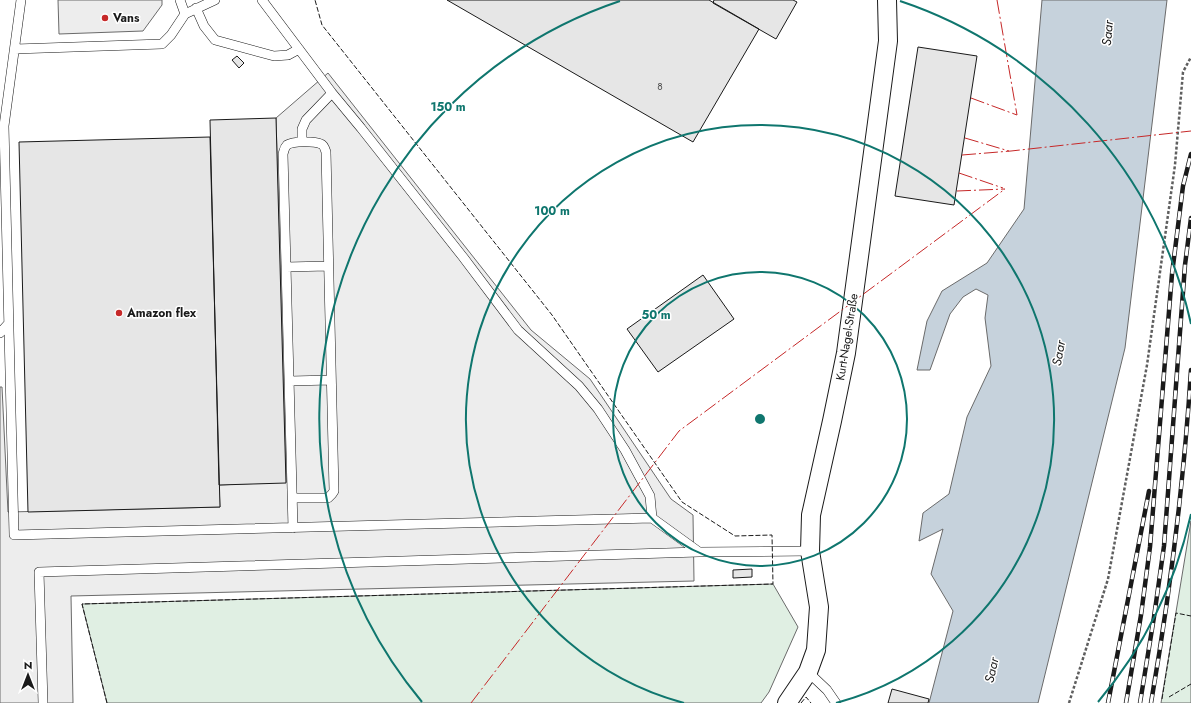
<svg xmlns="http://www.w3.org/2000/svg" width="1191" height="703" viewBox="0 0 1191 703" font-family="Jost,sans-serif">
<rect width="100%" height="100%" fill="#fff"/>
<path fill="#e0efe3" stroke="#6a6a6a" d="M1191,521v182h-30z
M773,584l25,43 -29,65 -8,11h-654l-25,-99z"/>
<path fill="#ededed" stroke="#6a6a6a" d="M58,0h104v5l-19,26 -84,3z
M328,73l203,257 59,49 81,120 22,16 1,66 -623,15 2,107h-73v-316h2l6,125 212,-5 -1,-22 67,-3 -10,-364z"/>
<path fill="#c6d2dc" stroke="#6a6a6a" d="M1042,0h125l-42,348 -87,355h-109l24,-92 -22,-37 12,-45 -24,12 4,-28 26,-19 18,-77 24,-51 -6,-48 3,-23 -12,-6 -13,8 -13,17 -20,56h-13l10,-49 15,-30 45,-28 37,-54z"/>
<path fill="#e6e6e6" stroke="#1a1a1a" d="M447,0h262l50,29 -66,113z
M714,0h79l4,2 -21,37 -63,-36z
M918,47l59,9 -23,149 -59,-9z
M237,56l7,7 -5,5 -7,-8z
M276,118l10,365 -67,2 -9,-365z
M210,137l10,370 -192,5 -9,-370z
M703,275l31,44 -76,53 -31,-43z
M752,569v8l-19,1v-8z
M892,689l37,10 -1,4h-40z"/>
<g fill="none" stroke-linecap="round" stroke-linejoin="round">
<g stroke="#1a1a1a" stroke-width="10">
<path id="service" d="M21,0l-17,126 10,409 638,-17 -2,-22 -25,-46 -27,-41 -19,-23 -61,-56 -55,-73 -102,-129 -29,-35 -70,-93
M180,0l5,14
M196,8l8,18 11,14 59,16 14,-1 11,-6
M15,49l147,-5 9,-9 14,-21 30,-14
M302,141v-12l4,-9 26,-27
M286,267l42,-1
M0,333l9,-10
M290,381l41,-1
M293,498h35l4,-4 2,-3 -8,-339c-1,-3 -2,-7 -5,-8 -7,-3 -28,-3 -34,1 -3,3 -3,6 -4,9l10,374
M652,518l47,34
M808,672l19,18 9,13
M43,703l-4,-131 660,-20 111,-1"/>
</g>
<g stroke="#1a1a1a" stroke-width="20">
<path id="minor" d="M787,703l21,-31 8,-22 3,-43 -9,-56 1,-36 21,-94 14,-68 42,-312 -1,-41"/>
</g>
<path stroke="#5f5f5f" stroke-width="2.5" stroke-dasharray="3 2" stroke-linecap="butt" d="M1069,703l39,-124 39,-214 28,-200 8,-93 8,-15"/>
<use href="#service" stroke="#fff" stroke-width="9"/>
<use href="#minor" stroke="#fff" stroke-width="18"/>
<g stroke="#1a1a1a" stroke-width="4.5">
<path id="rail" d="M1108,703l41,-212
M1126,703l15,-88 9,-68 22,-273 11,-88 8,-32
M1140,703l14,-86 10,-71 21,-281 6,-47
M1151,703c19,-110 33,-221 40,-333"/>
</g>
<use href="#rail" stroke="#fff" stroke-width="3" stroke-dasharray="9" stroke-linecap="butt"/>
<path stroke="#1a1a1a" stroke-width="1" stroke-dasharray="5 2" stroke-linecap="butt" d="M1169,697l22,-13
M1162,699l14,-86 15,3
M107,703l-25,-99 691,-20 -1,-49 -37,1 -53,-34 -130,-187 -230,-290 -7,-25
M801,703l5,-6 5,6"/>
<path stroke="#c62828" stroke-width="1" stroke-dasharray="14 3 2 3" stroke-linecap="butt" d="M997,0l20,115
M971,98l46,17
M965,138l44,13
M962,155l49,-4 180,-20
M959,173l44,15
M957,191l48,-2
M471,703l208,-272 326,-242"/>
</g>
<g fill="none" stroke="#0f766e" stroke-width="2">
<circle cx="760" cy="419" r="147"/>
<path d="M684 703A294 294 0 1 1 836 703"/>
<path d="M1191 514A441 441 0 0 1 1098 702M422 702A441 441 0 0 1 620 1M900 1A441 441 0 0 1 1191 324"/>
</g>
<g fill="#c62828" stroke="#fff" stroke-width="1.5">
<circle cx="105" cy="18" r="4"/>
<circle cx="119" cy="313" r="4"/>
</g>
<g text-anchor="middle" stroke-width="3" stroke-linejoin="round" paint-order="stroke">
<g font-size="10" fill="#4d4d4d">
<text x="660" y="90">8</text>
</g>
<g font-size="12" font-weight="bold" fill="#1a1a1a" stroke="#fff" text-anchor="start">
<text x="113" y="22">Vans</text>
<text x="127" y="317">Amazon flex</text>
</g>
<g font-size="12" fill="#1a1a1a" stroke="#fff">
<text transform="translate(847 337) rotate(-81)" y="4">Kurt-Nagel-Straße</text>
</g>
<g font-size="13" font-style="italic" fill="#1a1a1a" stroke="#fff">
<text transform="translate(1107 33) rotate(-85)" y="5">Saar</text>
<text transform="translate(1058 353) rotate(-80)" y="5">Saar</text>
<text transform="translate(991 670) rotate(-78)" y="5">Saar</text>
</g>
</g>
<circle cx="760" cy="419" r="6" fill="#0f766e" stroke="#fff" stroke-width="2"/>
<g font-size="12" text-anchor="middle" font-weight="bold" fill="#0f766e" stroke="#fff" stroke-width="3" stroke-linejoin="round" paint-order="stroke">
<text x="448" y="111">150 m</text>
<text x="552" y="215">100 m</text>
<text x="656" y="319">50 m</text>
</g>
<g transform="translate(28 675)" stroke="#ffffff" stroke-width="3" paint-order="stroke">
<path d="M0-3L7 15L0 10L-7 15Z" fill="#1a1a1a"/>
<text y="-6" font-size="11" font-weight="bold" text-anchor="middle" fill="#1a1a1a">N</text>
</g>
</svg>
